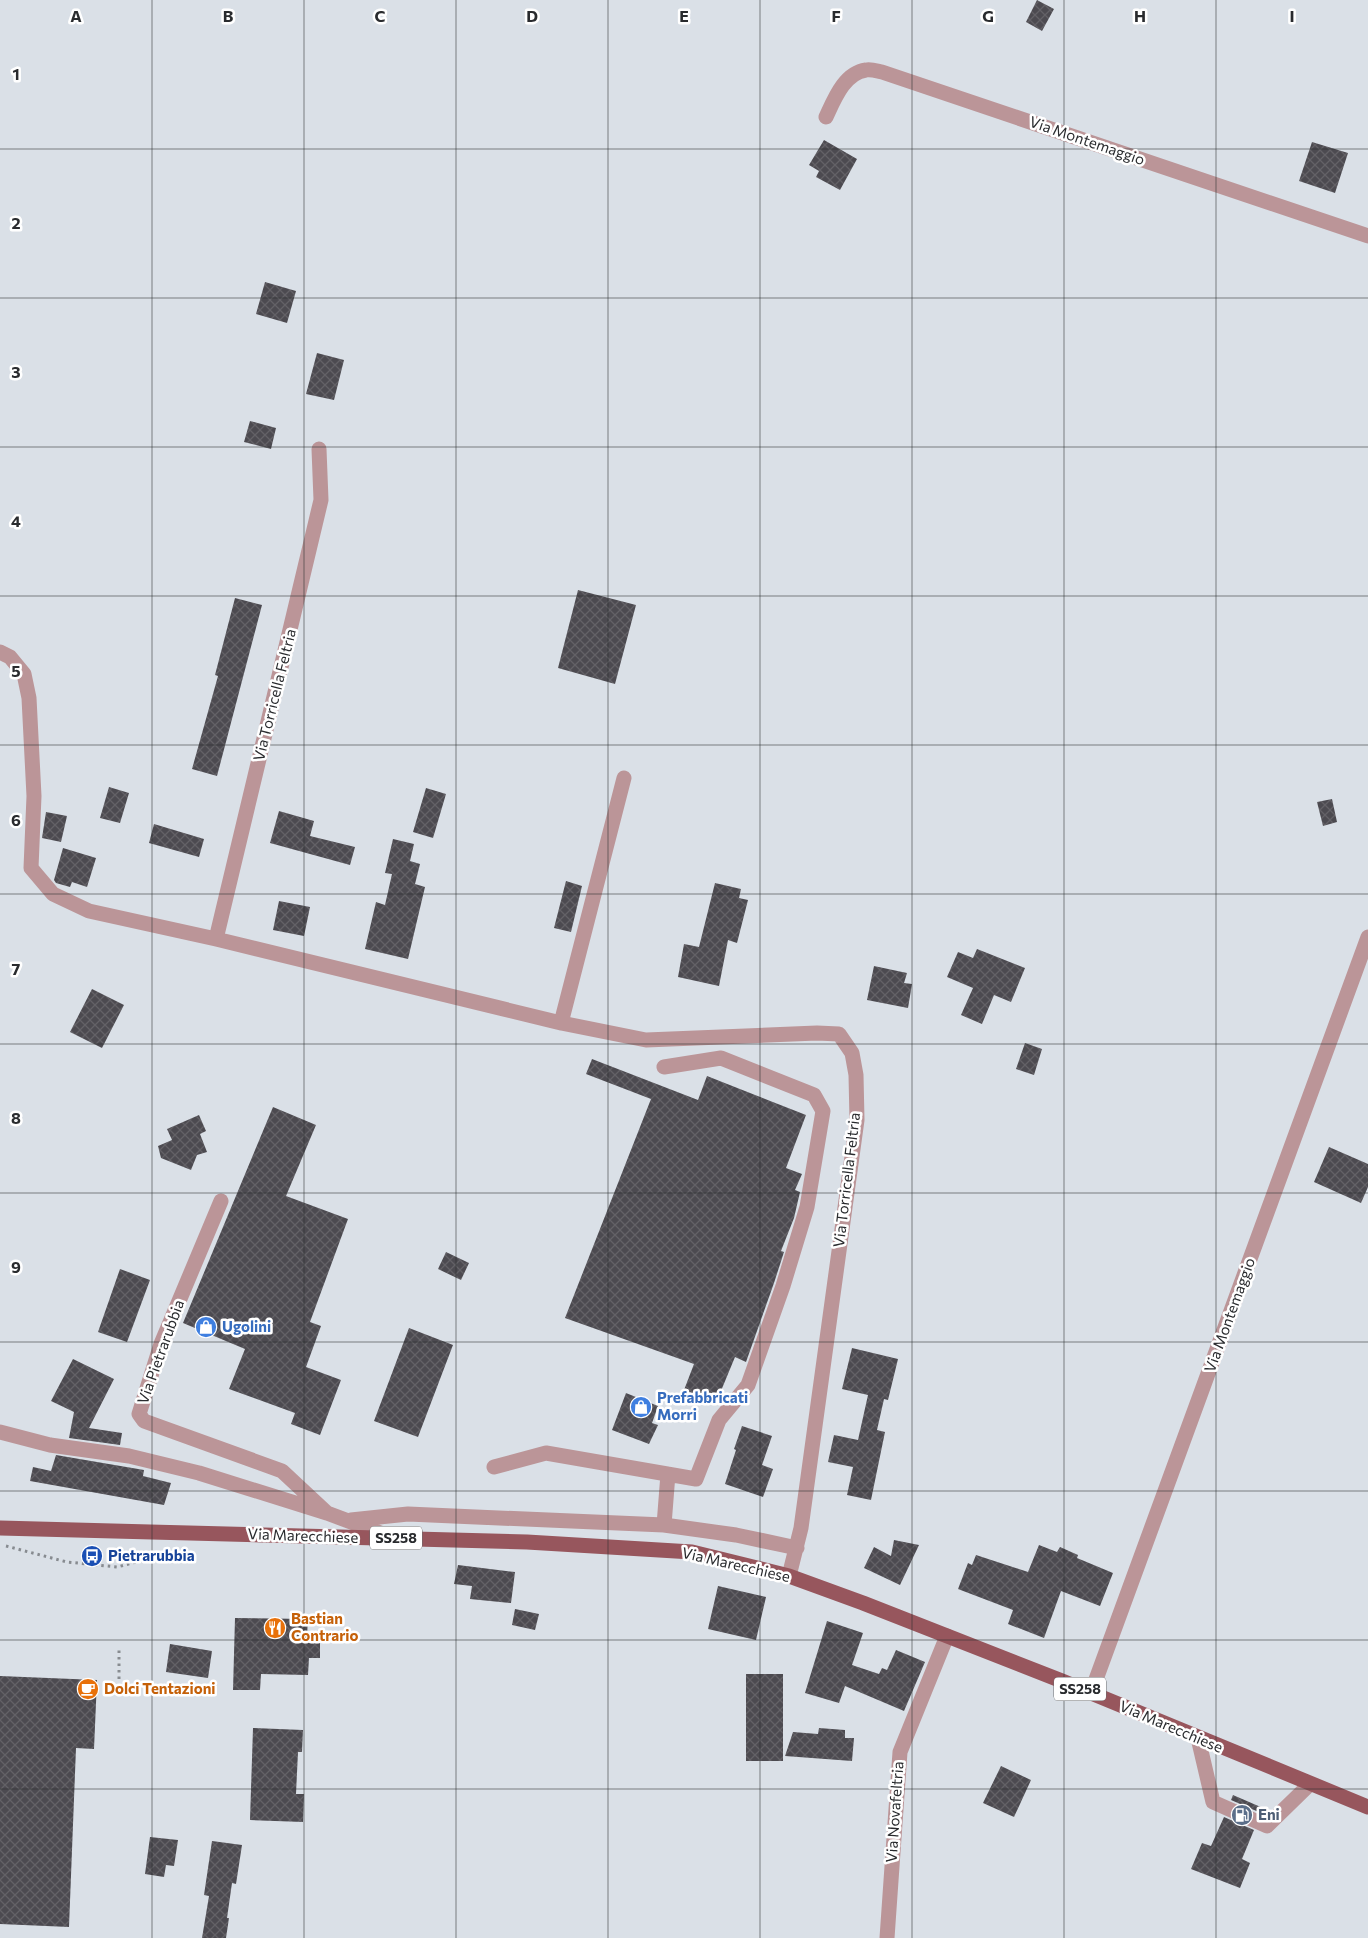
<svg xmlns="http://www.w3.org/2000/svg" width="1368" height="1938" viewBox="0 0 1368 1938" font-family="Commissioner,sans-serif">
<defs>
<pattern id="building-cross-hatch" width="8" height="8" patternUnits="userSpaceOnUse" patternTransform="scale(1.25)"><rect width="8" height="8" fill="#4c4a50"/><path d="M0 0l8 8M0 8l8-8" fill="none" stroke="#636166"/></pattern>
</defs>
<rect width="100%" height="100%" fill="#dae0e7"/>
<path fill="url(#building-cross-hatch)" d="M1037,0l17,9 -12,22 -16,-9z
M824,140l33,19 -17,31 -24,-13 3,-6 -10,-6z
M1312,142l36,11 -13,40 -36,-12z
M265,282l31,9 -9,32 -31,-9z
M317,353l27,7 -10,40 -28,-6z
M250,421l26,7 -5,21 -27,-7z
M578,590l58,15 -21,79 -57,-16z
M235,598l27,7 -45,171 -25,-7 26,-93 -3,-1z
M109,787l20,6 -9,30 -20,-5z
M426,788l20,6 -13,44 -20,-6z
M1332,799l5,23 -14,4 -6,-24z
M279,811l35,10 -4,15 45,11 -5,18 -80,-22z
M46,812l21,4 -6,26 -19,-4z
M154,824l50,15 -5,18 -50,-14z
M393,839l21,5 -4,17 10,3 -5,20 10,3 -17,72 -43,-10 11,-47 9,3 7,-31 -7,-1z
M63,848l33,10 -9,29 -15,-5 -2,5 -14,-4 -2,-3z
M566,881l16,5 -11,46 -17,-4z
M715,883l26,6 -2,9 9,2 -11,43 -9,-3 -9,46 -41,-9 6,-33 15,3z
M279,901l31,6 -6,29 -31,-6z
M977,949l48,19 -14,34 -17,-7 -12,29 -21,-9 12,-27 -26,-11 11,-25 15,6z
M874,966l33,7 -3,10 8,1 -4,24 -41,-8z
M92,989l32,16 -22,43 -32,-16z
M1025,1043l17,6 -8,26 -18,-6z
M592,1059l106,41 9,-24 99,39 -20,53 16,6 -7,16 5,2 -6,26 -13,33 3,1 -10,31 -28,79 -11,-5 -19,46 -32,-13 10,-26 -129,-46 86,-219 -65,-25z
M273,1107l43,18 -30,71 62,23 -38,103 11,4 -15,41 35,13 -21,55 -29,-11 4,-11 -66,-24 16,-40 -62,-26z
M199,1115l7,16 -6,3 7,18 -10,3 -6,15 -30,-12 -3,-12 14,-6 -5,-11z
M1329,1147l39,17v23l-7,16 -47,-21z
M446,1252l23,11 -8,17 -23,-11z
M120,1269l30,11 -23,62 -29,-10z
M409,1328l44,17 -35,92 -44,-16z
M852,1348l46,11 -10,41 -4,-1 -7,31 8,2 -14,68 -24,-5 6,-28 -25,-5 6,-27 24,5 10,-45 -26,-6z
M73,1359l41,20 -25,49 33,5 -2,12 -51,-7 5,-26 -23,-11z
M626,1393l32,13 -6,17 6,2 -9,19 -37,-14z
M742,1426l30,10 -10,29 11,4 -10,28 -38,-13 11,-34 -2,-1z
M56,1455l88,15 -1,6 28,7 -7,22 -134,-24 3,-14 18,4z
M894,1540l25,5 -19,40 -36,-17 10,-21 17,9z
M1039,1545l18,7 3,-5 18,8 -1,3 36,15 -13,33 -39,-15 -17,47 -36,-14 5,-14 -55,-21 10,-26 4,2 4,-10 52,17z
M458,1565l57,7 -4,31 -41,-4 2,-13 -18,-2z
M718,1586l48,11 -10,43 -48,-11z
M515,1609l24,5 -4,16 -23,-5z
M235,1618l73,1 -1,17h13v22h-11l-1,17 -47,-1 -1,16h-27z
M827,1621l36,12 -11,32 27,9 3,-6 5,2 9,-20 29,12 -21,49 -59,-25 -6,17 -34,-10z
M170,1644l42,7 -4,27 -42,-6z
M746,1674h37v87h-37z
M0,1676l97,4 -3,69 -18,-1 -7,179 -69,-3z
M253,1728l50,2 -1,22h-4l-2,42h8l-1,28 -53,-2z
M819,1728l26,2v8h9l-2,23 -67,-5 8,-24 25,2z
M1001,1766l30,14 -17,37 -31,-14z
M1233,1795l30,13 -2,5 -30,-13z
M1224,1817l30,13 -12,29 8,4 -10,25 -49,-19 11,-26 9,3z
M150,1837l28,3 -4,26 -8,-1 -2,12 -19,-3z
M212,1841l30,4 -6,39 -4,-1 -5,35h2l-3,20h-24l7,-42 -5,-1z"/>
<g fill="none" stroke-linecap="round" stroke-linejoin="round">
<path stroke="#878b90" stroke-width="3" stroke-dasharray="2.5 4" stroke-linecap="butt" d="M6,1546l61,16 50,5 35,-9 36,-7
M119,1679v-30"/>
<path stroke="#bb9598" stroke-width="15" d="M826,117c8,-17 18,-44 40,-47 5,-1 11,1 16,2l486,164
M0,652l10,5 14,17 5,24 5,98 -3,72 22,26 36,17 127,28 345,84 85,17 171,-7 22,1 13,19 4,22 1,45 -56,408 -12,48
M216,939l105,-439 -2,-51
M561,1023l63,-245
M221,1201l-60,143 -22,70 5,7 138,50 45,42
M0,1432l50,13 79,11 70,17 128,40 64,24
M494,1467l52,-14 150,26 23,-59 29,-35 35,-99 24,-79 16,-96 -9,-16 -93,-37 -57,9
M351,1520l57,-6 256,11 4,-51
M664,1525l72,10 61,13
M1091,1693l277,-756
M1198,1738l15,64 54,24 43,-42
M887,1938l13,-186 47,-116"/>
<path stroke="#97565d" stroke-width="15" d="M0,1528l527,14 165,10 97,24 74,27 199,78 306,126"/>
</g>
<path fill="none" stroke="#292b2e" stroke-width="1" stroke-opacity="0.55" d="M152,0v1938M304,0v1938M456,0v1938M608,0v1938M760,0v1938M912,0v1938M1064,0v1938M1216,0v1938M0,149h1368M0,298h1368M0,447h1368M0,596h1368M0,745h1368M0,894h1368M0,1044h1368M0,1193h1368M0,1342h1368M0,1491h1368M0,1640h1368M0,1789h1368"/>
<defs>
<g id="shop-disc" transform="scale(1.125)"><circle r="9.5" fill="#3f7fe0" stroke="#fff"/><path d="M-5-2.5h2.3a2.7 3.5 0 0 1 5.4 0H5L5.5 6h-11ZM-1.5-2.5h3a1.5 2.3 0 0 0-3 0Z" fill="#fff"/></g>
<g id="bus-disc" transform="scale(1.125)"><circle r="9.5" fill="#1a4fb4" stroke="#fff"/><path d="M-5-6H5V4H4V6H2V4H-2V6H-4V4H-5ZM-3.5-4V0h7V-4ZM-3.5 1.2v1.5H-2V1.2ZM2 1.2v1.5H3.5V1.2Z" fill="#fff"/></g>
<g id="restaurant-disc" transform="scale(1.125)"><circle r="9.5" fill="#e8710a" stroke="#fff"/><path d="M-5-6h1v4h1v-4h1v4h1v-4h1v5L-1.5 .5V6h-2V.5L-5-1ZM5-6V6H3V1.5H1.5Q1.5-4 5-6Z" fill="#fff"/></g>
<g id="cafe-disc" transform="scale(1.125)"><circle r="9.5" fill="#e8710a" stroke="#fff"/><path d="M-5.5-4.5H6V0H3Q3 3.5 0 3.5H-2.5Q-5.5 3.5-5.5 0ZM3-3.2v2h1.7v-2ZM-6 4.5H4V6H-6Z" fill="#fff"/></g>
<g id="fuel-disc" transform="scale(1.125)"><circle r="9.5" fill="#5c6f8a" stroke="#fff"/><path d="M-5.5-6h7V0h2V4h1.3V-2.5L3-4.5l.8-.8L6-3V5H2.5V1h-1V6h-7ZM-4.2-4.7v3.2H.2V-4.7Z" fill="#fff"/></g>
</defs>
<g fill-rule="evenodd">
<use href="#shop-disc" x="206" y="1327"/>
<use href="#shop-disc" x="641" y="1407"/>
<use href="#bus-disc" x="92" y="1556"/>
<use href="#restaurant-disc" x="275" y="1628"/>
<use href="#cafe-disc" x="88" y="1689"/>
<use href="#fuel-disc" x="1242" y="1815"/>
</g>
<g text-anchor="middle" stroke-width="5" stroke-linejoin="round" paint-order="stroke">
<g fill="#fff" stroke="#696b6d" stroke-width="1">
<rect x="370" y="1526.5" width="52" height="23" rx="4"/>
<rect x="1054" y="1677.5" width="52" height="23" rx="4"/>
</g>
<g font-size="14" font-weight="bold" fill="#292b2e">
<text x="396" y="1543">SS258</text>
<text x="1080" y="1694">SS258</text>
</g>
<g font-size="15" fill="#292b2e" stroke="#fff">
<text transform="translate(1087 141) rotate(19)" y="5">Via Montemaggio</text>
<text transform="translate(275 695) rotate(-76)" y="5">Via Torricella Feltria</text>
<text transform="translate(847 1180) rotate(-83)" y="5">Via Torricella Feltria</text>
<text transform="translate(1230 1315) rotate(-70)" y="5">Via Montemaggio</text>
<text transform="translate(161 1352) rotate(-70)" y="5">Via Pietrarubbia</text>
<text transform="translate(303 1536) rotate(2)" y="5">Via Marecchiese</text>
<text transform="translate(736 1565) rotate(13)" y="5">Via Marecchiese</text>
<text transform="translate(1171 1727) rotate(23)" y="5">Via Marecchiese</text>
<text transform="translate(895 1812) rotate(-86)" y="5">Via Novafeltria</text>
</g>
<g font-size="15" font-weight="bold" fill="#366cbe" stroke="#fff" text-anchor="start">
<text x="222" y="1332">Ugolini</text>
<text x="657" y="1403">Prefabbricati<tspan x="657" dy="17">Morri</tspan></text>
</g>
<g font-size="15" font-weight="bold" fill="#164399" stroke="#fff" text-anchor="start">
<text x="108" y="1561">Pietrarubbia</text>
</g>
<g font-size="15" font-weight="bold" fill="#c56008" stroke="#fff" text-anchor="start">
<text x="291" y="1624">Bastian<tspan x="291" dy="17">Contrario</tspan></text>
<text x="104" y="1694">Dolci Tentazioni</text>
</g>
<g font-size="15" font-weight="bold" fill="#4e5e75" stroke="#fff" text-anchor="start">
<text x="1258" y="1820">Eni</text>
</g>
</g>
<g font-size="16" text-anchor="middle" font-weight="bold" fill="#292b2e" stroke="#fff" stroke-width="5" stroke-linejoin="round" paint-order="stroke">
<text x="76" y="22">A</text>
<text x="228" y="22">B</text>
<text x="380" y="22">C</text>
<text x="532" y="22">D</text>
<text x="684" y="22">E</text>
<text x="836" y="22">F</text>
<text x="988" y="22">G</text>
<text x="1140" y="22">H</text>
<text x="1292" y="22">I</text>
<text x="16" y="80">1</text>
<text x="16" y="229">2</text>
<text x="16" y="378">3</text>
<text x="16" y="527">4</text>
<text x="16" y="677">5</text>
<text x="16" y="826">6</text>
<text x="16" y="975">7</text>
<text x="16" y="1124">8</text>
<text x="16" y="1273">9</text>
</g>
</svg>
